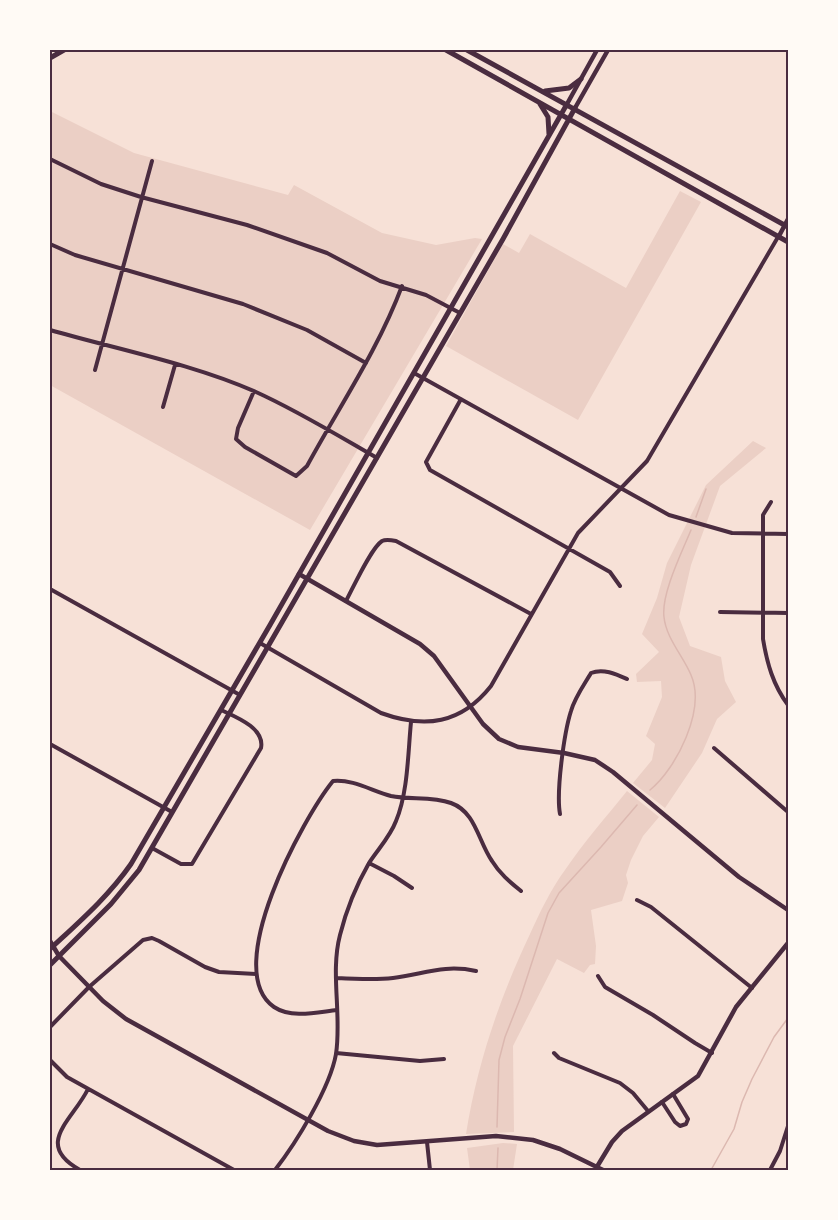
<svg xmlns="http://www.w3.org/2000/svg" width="838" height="1220" viewBox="0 0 838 1220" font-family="'DM Sans',sans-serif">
<rect width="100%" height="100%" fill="#f7e1d7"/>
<path fill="#ebcfc5" d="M50,111l84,42 154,42 6,-10 88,48 54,12 39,-7 7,1 -172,291 -260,-145z
M680,191l21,11 -123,218 -132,-74 57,-102 16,9 11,-19 96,54z
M753,441l13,7 -46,38 -29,79 -12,52 11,29 31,11 4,24 11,21 -19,17 -15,34 -37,55 -32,-25 19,-23 3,-16 -9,-8 16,-39 -1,-16 -24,1 -1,-8 23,-22 -17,-18 15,-36 10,-35 39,-78z
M627,791l32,26 -16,19 -12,24 -5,15 2,8 -6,18 -31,9 5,36 -1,18 -5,1 -6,8 -27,-14 -44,87 1,86 -48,2c11,-70 34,-137 64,-200 10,-22 21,-45 35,-64 19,-28 41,-53 62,-79z
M503,1143l14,1 -4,26h-43l-3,-22z"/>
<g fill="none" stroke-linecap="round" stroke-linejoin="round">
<path stroke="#dcb8b0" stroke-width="1.5" d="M696,517l10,-28
M650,790c27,-22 56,-81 41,-115 -8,-19 -25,-37 -27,-58 -3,-23 18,-65 27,-87
M497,1127l2,-67 6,-23 15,-38 28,-86 11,-20 42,-46 36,-42
M497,1170l1,-22
M711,1170l23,-41 8,-27 10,-23 22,-42 14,-19"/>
<path stroke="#4a2c40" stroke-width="4" d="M50,159l51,25 40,13 106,28 80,28 53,28 46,14 34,18
M50,244l25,11 168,49 64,26 59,33
M50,330c66,19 143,34 206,62 42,19 81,43 121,66
M95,370l57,-209
M414,373l255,142 63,18 56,1
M254,391l-16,37 -2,11 9,8 51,29 11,-10c32,-59 71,-116 95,-180
M461,399l-35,63 4,8 180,102 10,14
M163,407l12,-42
M771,502l-8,13v124c4,24 10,46 25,66
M50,589l190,106
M346,601c7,-13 25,-53 36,-60 4,-2 9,-1 14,0l135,73
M720,612l68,1
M260,643l121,70c44,16 80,11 110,-27l87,-153 69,-72 131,-224
M50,744l122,68
M714,748l74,64
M560,814c-4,-22 4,-81 11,-103 4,-14 13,-26 20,-38 12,-5 25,1 36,6
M152,848l29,16h11l69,-116c4,-20 -25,-31 -40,-38
M369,863l25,13 18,12
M637,900l14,7 101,81
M598,976l7,11 48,28 42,28 17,10
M337,978c19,1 38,2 56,0 31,-4 51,-14 83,-7
M337,1010c-19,2 -45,9 -63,-3 -54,-37 29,-189 59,-226 20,-2 39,10 58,15 19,4 41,0 60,7 25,9 27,38 41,58 8,13 18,21 29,30
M50,1027l39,-40 54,-47 9,-2 7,3 46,26 14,5 37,2
M336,1053l84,8 24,-2
M554,1053l5,5 61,25 13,10 15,18
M50,1060l17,17 167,93
M662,1102l13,20 5,4 6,-2 2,-5 -15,-25
M427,1142l3,28
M80,1170c-47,-26 -7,-50 8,-81
M275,1170c21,-27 55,-82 61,-116 6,-39 -6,-81 4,-119 6,-24 17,-51 29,-72 9,-14 21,-26 27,-42 12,-28 12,-69 15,-99
M770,1170l10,-19 8,-25"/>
<path stroke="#4a2c40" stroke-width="4.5" d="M567,104l30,-54
M575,108l33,-58
M779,236l9,-17
M299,574l121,70 14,12 49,68 16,15 19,8 46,6 31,7 18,12 126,105 49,33
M50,941l9,15 44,45 23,18 202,112 26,10 23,4 119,-9 37,4 27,9 43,21
M595,1170l17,-28 10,-11 76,-55 38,-69 52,-64"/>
<path stroke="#4a2c40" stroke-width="5" d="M446,50l342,192
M467,50l321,177
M50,58l14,-8
M545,91l24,-3 12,-9
M540,104l8,13 1,17
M50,949c29,-27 58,-52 81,-85l139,-239 297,-521
M50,965l61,-61 28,-34 364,-631 72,-131"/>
</g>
<rect width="838" height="1220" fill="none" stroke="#fffaf5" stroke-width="102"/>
<rect x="51" y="51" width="736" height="1118" fill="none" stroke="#4a2c40" stroke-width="2"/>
</svg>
